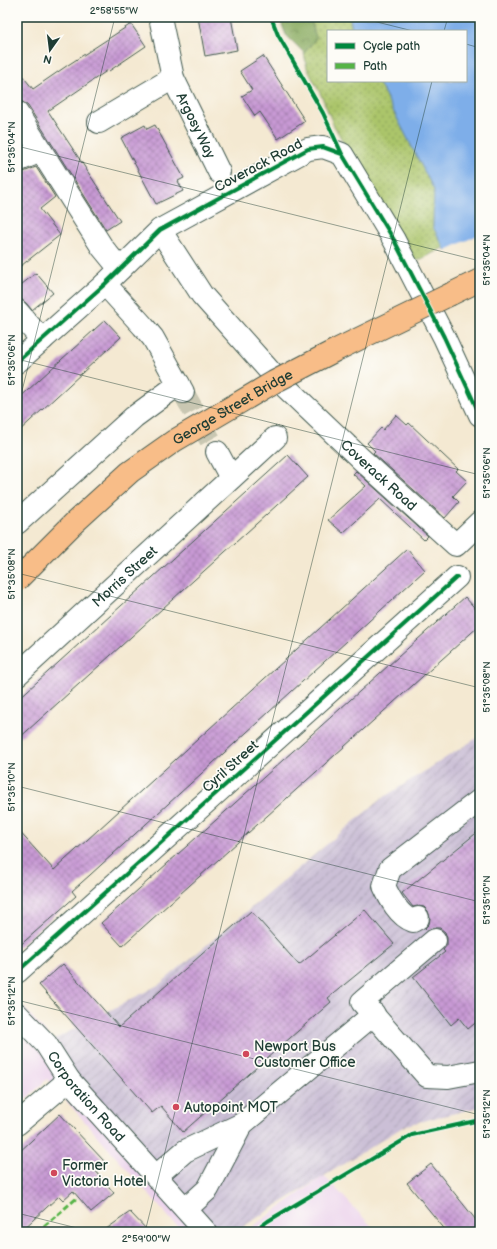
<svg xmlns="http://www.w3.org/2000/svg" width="497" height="1249" viewBox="0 0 497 1249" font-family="'Balsamiq Sans',sans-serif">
<defs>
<pattern id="industrial-furrows" width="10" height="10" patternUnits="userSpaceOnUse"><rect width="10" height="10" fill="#cbbfd6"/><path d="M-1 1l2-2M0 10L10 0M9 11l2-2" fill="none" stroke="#a49cae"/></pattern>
<pattern id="grass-dots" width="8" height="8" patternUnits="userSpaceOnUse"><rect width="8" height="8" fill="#abc56b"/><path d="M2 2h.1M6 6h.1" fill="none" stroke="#8ba159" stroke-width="1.8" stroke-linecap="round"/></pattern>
<pattern id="forest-crowns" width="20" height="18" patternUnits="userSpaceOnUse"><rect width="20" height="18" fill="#88aa5f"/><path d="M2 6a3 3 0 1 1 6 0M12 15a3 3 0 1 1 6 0" fill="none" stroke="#6f8c4f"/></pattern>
<pattern id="building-cross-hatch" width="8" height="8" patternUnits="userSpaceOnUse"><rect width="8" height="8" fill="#c899d4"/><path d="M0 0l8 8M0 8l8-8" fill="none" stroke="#a27ead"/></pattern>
</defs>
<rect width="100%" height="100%" fill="#fdfcf7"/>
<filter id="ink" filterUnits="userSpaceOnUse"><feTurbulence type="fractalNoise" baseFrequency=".025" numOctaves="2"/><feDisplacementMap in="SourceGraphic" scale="8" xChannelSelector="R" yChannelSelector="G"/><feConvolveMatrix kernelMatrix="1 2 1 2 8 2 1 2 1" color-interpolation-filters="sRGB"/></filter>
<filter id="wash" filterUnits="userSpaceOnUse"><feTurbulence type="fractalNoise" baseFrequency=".012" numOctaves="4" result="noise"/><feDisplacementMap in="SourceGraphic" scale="16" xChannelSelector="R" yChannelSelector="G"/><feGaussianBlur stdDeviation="0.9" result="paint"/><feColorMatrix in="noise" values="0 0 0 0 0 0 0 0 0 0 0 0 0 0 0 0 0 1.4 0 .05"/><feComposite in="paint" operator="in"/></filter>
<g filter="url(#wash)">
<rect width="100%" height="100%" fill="#f4e9d2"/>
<path fill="#ebd1ec" d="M17,1000l206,232h-41l-135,-153 -30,29z
M324,1176l53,56h-132z"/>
<path fill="url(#industrial-furrows)" d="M480,736v371l-74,18 -162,101 -5,6h-33l-160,-188 114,-60 221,-185z"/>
<path fill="url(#grass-dots)" stroke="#658150" d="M310,17h40l2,14h-24v50h50l56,109 -1,37 12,20 -40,20 -51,-106 -21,-37 -11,-27 -15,-29 -3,-15 12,-15z"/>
<path fill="url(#forest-crowns)" stroke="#54744a" d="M279,17h31l6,21 -12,15 -18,-18z"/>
<path fill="#7eaee9" stroke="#4e768e" d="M350,17h130v298l-47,-88 1,-37 -56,-109h88v-50h-114z"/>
<path fill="#f4e9d2" d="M480,234v83l-2,-1 -34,-65z"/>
<g id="blocks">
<path fill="url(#building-cross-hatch)" d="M198,17h33l6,33 -32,6z
M131,24l15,22 -37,25 -1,-1 -60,41 72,110 -14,9 -78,-124 -5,-4 -6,-1v-32l16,20 35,-24z
M263,56l42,65 -27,18 -18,-27 -5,4 -13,-20 10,-6 -12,-19z
M145,125l2,4 8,-4 29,53 -6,3 5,10 -27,13 -35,-66z
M36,167l19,30 -15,12 20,26 -43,34v-93l4,-3z
M36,273l17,20 -21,17 -6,-7 -5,-4h-4v-11z
M105,320l16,17 -104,96v-33z
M396,415l11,10 2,-2 49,46 -2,2 11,10 -14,15 6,6 -14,16 -72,-65 2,-2 -8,-8 14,-15 2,2z
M288,455l20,22 -291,263v-40z
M356,471l72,65 -4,4 -44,-41 -37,34 -15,-13 38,-34 -13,-12z
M407,549l18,21 -335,305 -18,16 4,5 -59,52v-119l37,41z
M465,597l15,17v11l-358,321 -21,-23z
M480,830v189l-12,10 -9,-11 -8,7 -38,-48 32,-25 -2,-2 4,-5v-7l-2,-6 -5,-4h-7l-6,2 -2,-2 4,-4 1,-6 -2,-7 -4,-4 -6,-1 -5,1 -11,-14z
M365,910l29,34 -66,54 3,4 -148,130 -22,-26 -9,7 -113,-128 24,-21 56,63 132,-116 48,54z
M60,1114l44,47 -9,9 19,23 -23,19 -18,-21 -10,9 -4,-4 -39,36h-3v-78z
M431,1164l49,61v7h-33l-40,-49z
M130,1212l19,20h-47z"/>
</g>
</g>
<g filter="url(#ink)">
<use href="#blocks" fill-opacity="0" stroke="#3f574c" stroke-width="1"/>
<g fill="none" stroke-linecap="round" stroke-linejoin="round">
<path stroke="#c9c7b2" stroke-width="22" stroke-dasharray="22 11" stroke-linecap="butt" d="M183,392l34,60"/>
<g stroke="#3f574c" stroke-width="24">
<g id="minor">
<path id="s1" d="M160,17l13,61 46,94"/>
<path d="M17,113l85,134 18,22"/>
<path d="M99,122l74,-44"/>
<path d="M17,161l24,-10"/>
<path id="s2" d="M160,230l42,65 73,82 86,82 95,86 24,-23"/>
<path d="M105,284l38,42 10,12 30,54"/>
<path d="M17,311l25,29"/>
<path d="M17,362l88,-78 55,-54 148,-81 15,-2 19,7 52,86 50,97 36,78"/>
<path d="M217,452l14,26"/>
<path d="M17,523l117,-106 45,-33"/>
<path id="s3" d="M17,675l258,-237"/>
<path d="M418,918l-5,3c-14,-5 -23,-22 -29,-35l6,-17 90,-69"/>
<path d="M435,940l-73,62 65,74 21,1 32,-6"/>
<path d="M17,972l440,-395"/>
<path id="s4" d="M17,1014l29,30 23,36 137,152"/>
<path d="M17,1124l52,-44"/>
<path d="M156,1176l29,-25 57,-27 132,-110"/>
<path d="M186,1209l22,-20 34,-65"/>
</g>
</g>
<g stroke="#3f574c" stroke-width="24">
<path id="major" d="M451,294l29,-14"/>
</g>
<use href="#minor" stroke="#fff" stroke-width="22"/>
<use href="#major" stroke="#f8bd88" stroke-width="22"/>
<g stroke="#3f574c" stroke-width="24" stroke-linecap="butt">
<g id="major-bridge">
<path id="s5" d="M17,580l58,-58 55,-50 44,-31 100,-59 62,-32 115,-56"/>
</g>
</g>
<use href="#major-bridge" stroke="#f8bd88" stroke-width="22"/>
<path stroke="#55b346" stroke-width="3" stroke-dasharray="6 3" stroke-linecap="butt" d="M37,1232l41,-35"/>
<g stroke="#fdfcf7" stroke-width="6">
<path id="cycleway" d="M271,17l7,18 45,78 19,41
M17,362l88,-78 55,-54 148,-81 15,-2 19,7 52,86 50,97 36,78
M17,972l440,-395
M253,1232l15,-11 144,-86 68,-15"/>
</g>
<use href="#cycleway" stroke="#00873e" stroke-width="4"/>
</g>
</g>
<path fill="none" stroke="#1f3d34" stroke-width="1" stroke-opacity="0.45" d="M357,17l56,14M444,31l4,-14M466,44l14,4M17,146l463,115M17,359l463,116M17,411l98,-394M17,573l463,115M17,786l463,116M17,1000l463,115M17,1213l76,19M145,1232l287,-1151M477,1232l3,-11"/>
<g fill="#d1495b" stroke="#fdfcf7" stroke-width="1.5">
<circle cx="246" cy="1054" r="4"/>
<circle cx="176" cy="1107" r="4"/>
<circle cx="54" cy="1173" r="4"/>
</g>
<g text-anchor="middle" stroke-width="3.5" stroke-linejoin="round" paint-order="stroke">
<g font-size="14" fill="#1f3d34" stroke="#fdfcf7">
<text dy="5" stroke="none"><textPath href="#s1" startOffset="115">Argosy Way</textPath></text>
<text transform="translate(258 165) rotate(-28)" y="5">Coverack Road</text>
<text dy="5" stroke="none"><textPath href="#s5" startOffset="278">George Street Bridge</textPath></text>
<text dy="5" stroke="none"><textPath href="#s2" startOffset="330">Coverack Road</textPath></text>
<text dy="5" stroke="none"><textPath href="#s3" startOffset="146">Morris Street</textPath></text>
<text transform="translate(230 766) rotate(-42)" y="5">Cyril Street</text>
<text dy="5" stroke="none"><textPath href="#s4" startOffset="108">Corporation Road</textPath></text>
</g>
<g font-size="14" fill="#1f3d34" stroke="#fdfcf7" text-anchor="start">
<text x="254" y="1051">Newport Bus<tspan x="254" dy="16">Customer Office</tspan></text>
<text x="184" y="1112">Autopoint MOT</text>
<text x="62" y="1170">Former<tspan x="62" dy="16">Victoria Hotel</tspan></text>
</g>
</g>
<rect width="497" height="1249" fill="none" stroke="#fdfcf7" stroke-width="44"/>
<rect x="327" y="30" width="140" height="52" fill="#fdfcf7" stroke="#a4b0a9"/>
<rect x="335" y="43" width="20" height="6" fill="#00873e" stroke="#a4b0a9"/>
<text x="363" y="50" font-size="12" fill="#1f3d34">Cycle path</text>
<rect x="335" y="63" width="20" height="6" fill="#55b346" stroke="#a4b0a9"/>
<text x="363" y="70" font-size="12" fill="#1f3d34">Path</text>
<g transform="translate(50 50) rotate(194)" stroke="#fdfcf7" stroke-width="3" paint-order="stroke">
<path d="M0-3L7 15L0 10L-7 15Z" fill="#1f3d34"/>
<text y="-6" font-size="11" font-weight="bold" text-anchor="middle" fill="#1f3d34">N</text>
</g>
<rect x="22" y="22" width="453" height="1205" fill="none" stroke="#1f3d34" stroke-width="1.5"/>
<g font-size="10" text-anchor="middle" fill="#1f3d34">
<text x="114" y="14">2°58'55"W</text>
<text transform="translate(11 147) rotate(-90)" y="4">51°35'04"N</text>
<text transform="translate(486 260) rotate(-90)" y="4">51°35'04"N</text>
<text transform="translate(11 360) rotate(-90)" y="4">51°35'06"N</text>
<text transform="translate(486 473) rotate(-90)" y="4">51°35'06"N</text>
<text transform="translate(11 574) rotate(-90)" y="4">51°35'08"N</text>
<text transform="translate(486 687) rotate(-90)" y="4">51°35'08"N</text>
<text transform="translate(11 787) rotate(-90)" y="4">51°35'10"N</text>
<text transform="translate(486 900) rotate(-90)" y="4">51°35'10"N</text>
<text transform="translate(11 1001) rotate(-90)" y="4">51°35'12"N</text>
<text transform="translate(486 1114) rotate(-90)" y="4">51°35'12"N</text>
<text x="146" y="1242">2°59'00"W</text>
</g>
</svg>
